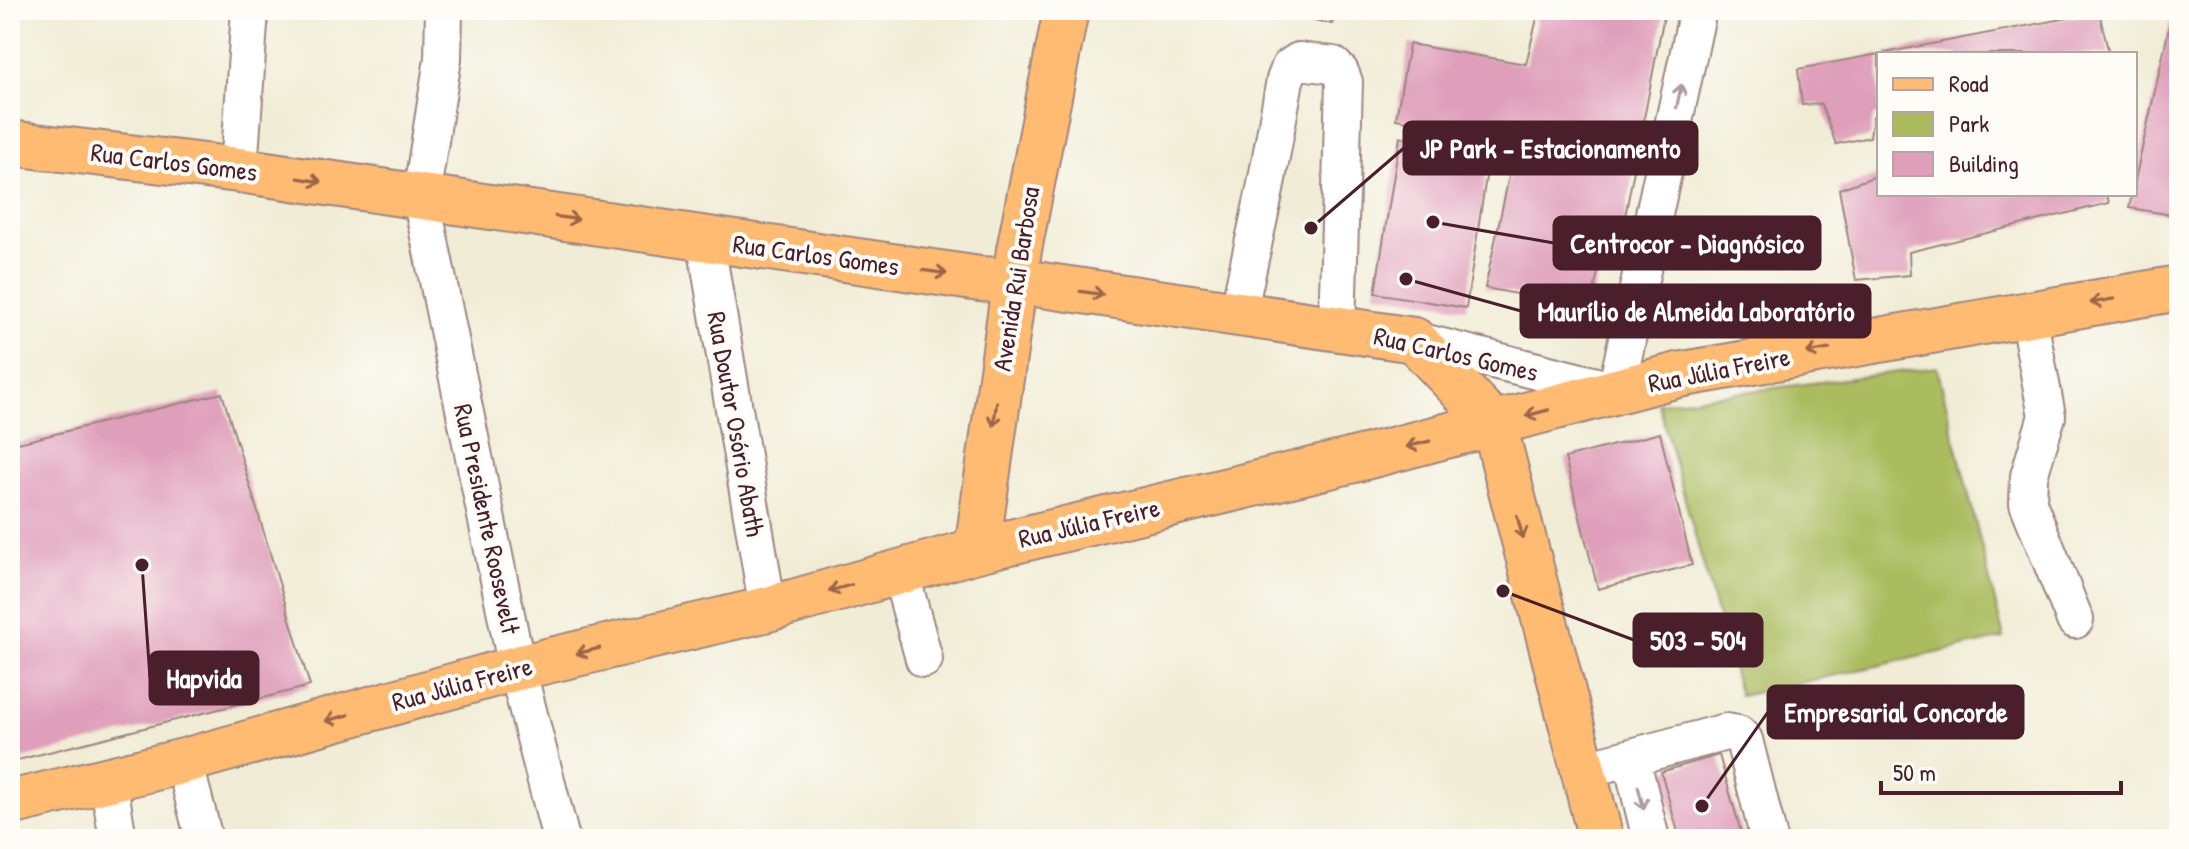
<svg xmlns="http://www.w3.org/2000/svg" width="2189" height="849" viewBox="0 0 2189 849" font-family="'Patrick Hand',sans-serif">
<rect width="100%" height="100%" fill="#fdfcf7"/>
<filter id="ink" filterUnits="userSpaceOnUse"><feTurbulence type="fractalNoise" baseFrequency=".0125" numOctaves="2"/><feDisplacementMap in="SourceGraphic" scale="16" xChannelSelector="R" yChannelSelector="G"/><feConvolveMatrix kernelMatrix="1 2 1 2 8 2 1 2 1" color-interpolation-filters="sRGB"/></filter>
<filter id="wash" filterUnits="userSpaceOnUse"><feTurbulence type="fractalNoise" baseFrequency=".006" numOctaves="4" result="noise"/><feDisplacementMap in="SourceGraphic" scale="32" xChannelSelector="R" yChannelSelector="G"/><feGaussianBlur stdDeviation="1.8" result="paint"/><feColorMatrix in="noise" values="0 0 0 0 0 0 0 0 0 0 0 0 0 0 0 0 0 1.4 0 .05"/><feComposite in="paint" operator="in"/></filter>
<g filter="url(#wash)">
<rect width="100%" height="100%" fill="#f0ecd5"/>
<path fill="#abbc5f" stroke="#7a6e45" stroke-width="2" d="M1937,367l67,271 -264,58 -82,-293z"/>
<g id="blocks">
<path fill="#df9eba" d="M1267,10h68l-3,14z
M1539,10h126l-44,227 -16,-3 -14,74 -106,-20 25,-116 -21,-4 6,-30 -99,-19 13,-75 117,20z
M2173,10h6v206l-50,-8 3,-14h3v-14z
M2099,12l10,42h-225v-1z
M1879,54v61l-6,1 -3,21 -34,7 -15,-40 -19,1 -4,-36z
M1400,137l90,14 -24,157 -91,-15z
M1879,175v19h228l2,9 -200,49 1,23 -54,5 -17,-91z
M222,393l88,293 -300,76v-317z
M1660,433l32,132 -94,24 -33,-131z
M1719,755l24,84h-63l-19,-67z"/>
</g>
</g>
<g filter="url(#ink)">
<use href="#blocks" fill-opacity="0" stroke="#9d8680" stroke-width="2"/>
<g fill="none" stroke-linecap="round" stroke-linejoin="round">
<g stroke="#9d8680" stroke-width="40">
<path id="minor" d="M444,10l-1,49 -22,138 96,471 44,171
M239,170l11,-160
M705,238l63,371
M1238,314l27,-124 20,-110 5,-13 9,-6 34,4 7,7 4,10 -7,247
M2028,314l19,102 -18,60 -1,27 47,117
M1414,340l202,51 82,-381
M900,571l24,88
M1631,757l20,82
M184,761l20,78
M1583,770l143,-38 12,2 6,6 25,99
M108,779l10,60"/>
</g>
<g stroke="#9d8680" stroke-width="48">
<path id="major" d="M10,143l229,27 741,109 35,2 399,59 80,84 107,415
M977,550l42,-300 47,-240
M10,803l174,-42 333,-93 251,-59 209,-59 373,-89 328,-86 501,-87"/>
</g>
<use href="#minor" stroke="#fff" stroke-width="36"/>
<use href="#major" stroke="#ffbb71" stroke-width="44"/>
</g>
<defs><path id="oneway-shaft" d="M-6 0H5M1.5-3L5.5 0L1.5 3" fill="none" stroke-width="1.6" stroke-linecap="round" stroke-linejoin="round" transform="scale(2)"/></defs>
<g stroke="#ae9aa0">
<use href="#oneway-shaft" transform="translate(1679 96) rotate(-78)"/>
<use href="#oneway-shaft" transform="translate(1641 798) rotate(76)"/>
</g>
<g stroke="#9b654a">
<use href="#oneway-shaft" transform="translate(310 180) rotate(9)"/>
<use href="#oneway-shaft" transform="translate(567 218) rotate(8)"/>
<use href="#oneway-shaft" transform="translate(935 272) rotate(8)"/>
<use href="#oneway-shaft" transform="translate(1092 293) rotate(8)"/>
<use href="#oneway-shaft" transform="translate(2102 301) rotate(170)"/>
<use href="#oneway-shaft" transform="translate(1818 351) rotate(170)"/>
<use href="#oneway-shaft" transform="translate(1537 413) rotate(165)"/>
<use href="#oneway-shaft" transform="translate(995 414) rotate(98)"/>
<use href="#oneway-shaft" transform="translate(1418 444) rotate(166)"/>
<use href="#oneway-shaft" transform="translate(1520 527) rotate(75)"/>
<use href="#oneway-shaft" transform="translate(840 588) rotate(164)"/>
<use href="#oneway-shaft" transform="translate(588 651) rotate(166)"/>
<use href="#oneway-shaft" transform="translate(337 718) rotate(165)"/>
</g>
</g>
<g text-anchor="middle" stroke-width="8" stroke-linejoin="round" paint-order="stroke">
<g font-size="26" fill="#4a1f2b" stroke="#fdfcf7">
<text transform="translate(174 162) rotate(7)" y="9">Rua Carlos Gomes</text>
<text transform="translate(816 255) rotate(8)" y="9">Rua Carlos Gomes</text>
<text transform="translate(1016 279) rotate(-81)" y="9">Avenida Rui Barbosa</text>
<text transform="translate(1456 354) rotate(13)" y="9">Rua Carlos Gomes</text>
<text transform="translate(1719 370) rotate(-11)" y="9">Rua Júlia Freire</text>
<text transform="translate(736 424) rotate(80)" y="9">Rua Doutor Osório Abath</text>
<text transform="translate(487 519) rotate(78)" y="9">Rua Presidente Roosevelt</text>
<text transform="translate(1089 523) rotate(-13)" y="9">Rua Júlia Freire</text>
<text transform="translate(462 684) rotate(-15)" y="9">Rua Júlia Freire</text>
</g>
</g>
<path fill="none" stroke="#4a1f2b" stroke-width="3" d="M1311 228L1404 148M1433 222L1554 243M1406 279L1521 311M1503 591L1634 640M142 565L150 678M1702 806L1768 712"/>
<g fill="#4a1f2b" stroke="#fdfcf7" stroke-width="3">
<circle cx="1311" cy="228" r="8"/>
<circle cx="1433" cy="222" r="8"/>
<circle cx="1406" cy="279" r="8"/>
<circle cx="1503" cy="591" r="8"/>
<circle cx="142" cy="565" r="8"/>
<circle cx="1702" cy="806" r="8"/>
</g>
<g fill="#4a1f2b" stroke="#4a1f2b" stroke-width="3">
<rect x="1404" y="122" width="293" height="52" rx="8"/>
<rect x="1554" y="217" width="266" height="52" rx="8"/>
<rect x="1521" y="285" width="349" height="52" rx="8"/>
<rect x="1634" y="614" width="128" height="52" rx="8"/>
<rect x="150" y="652" width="108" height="52" rx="8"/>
<rect x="1768" y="686" width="255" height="52" rx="8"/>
</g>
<g font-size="28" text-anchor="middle" font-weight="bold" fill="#fff">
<text x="1550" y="158">JP Park - Estacionamento</text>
<text x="1687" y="253">Centrocor - Diagnósico</text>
<text x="1696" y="321">Maurílio de Almeida Laboratório</text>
<text x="1698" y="650">503 - 504</text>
<text x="204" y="688">Hapvida</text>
<text x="1896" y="722">Empresarial Concorde</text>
</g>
<rect width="2189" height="849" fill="none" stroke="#fdfcf7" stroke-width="40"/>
<rect x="1877" y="52" width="260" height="144" fill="#fdfcf7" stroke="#b5a4a5" stroke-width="2"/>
<rect x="1893" y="78" width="40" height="12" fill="#ffbb71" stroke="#b5a4a5" stroke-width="2"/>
<text x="1949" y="92" font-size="24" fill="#4a1f2b">Road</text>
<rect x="1893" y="112" width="40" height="24" fill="#abbc5f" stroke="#b5a4a5" stroke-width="2"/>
<text x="1949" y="132" font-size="24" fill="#4a1f2b">Park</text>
<rect x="1893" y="152" width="40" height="24" fill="#df9eba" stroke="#b5a4a5" stroke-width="2"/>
<text x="1949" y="172" font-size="24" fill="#4a1f2b">Building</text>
<path d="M1881 781v12h240v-12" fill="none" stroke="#4a1f2b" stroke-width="4"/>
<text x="1893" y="781" font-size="24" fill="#4a1f2b" stroke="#fdfcf7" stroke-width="6" paint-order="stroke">50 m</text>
</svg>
